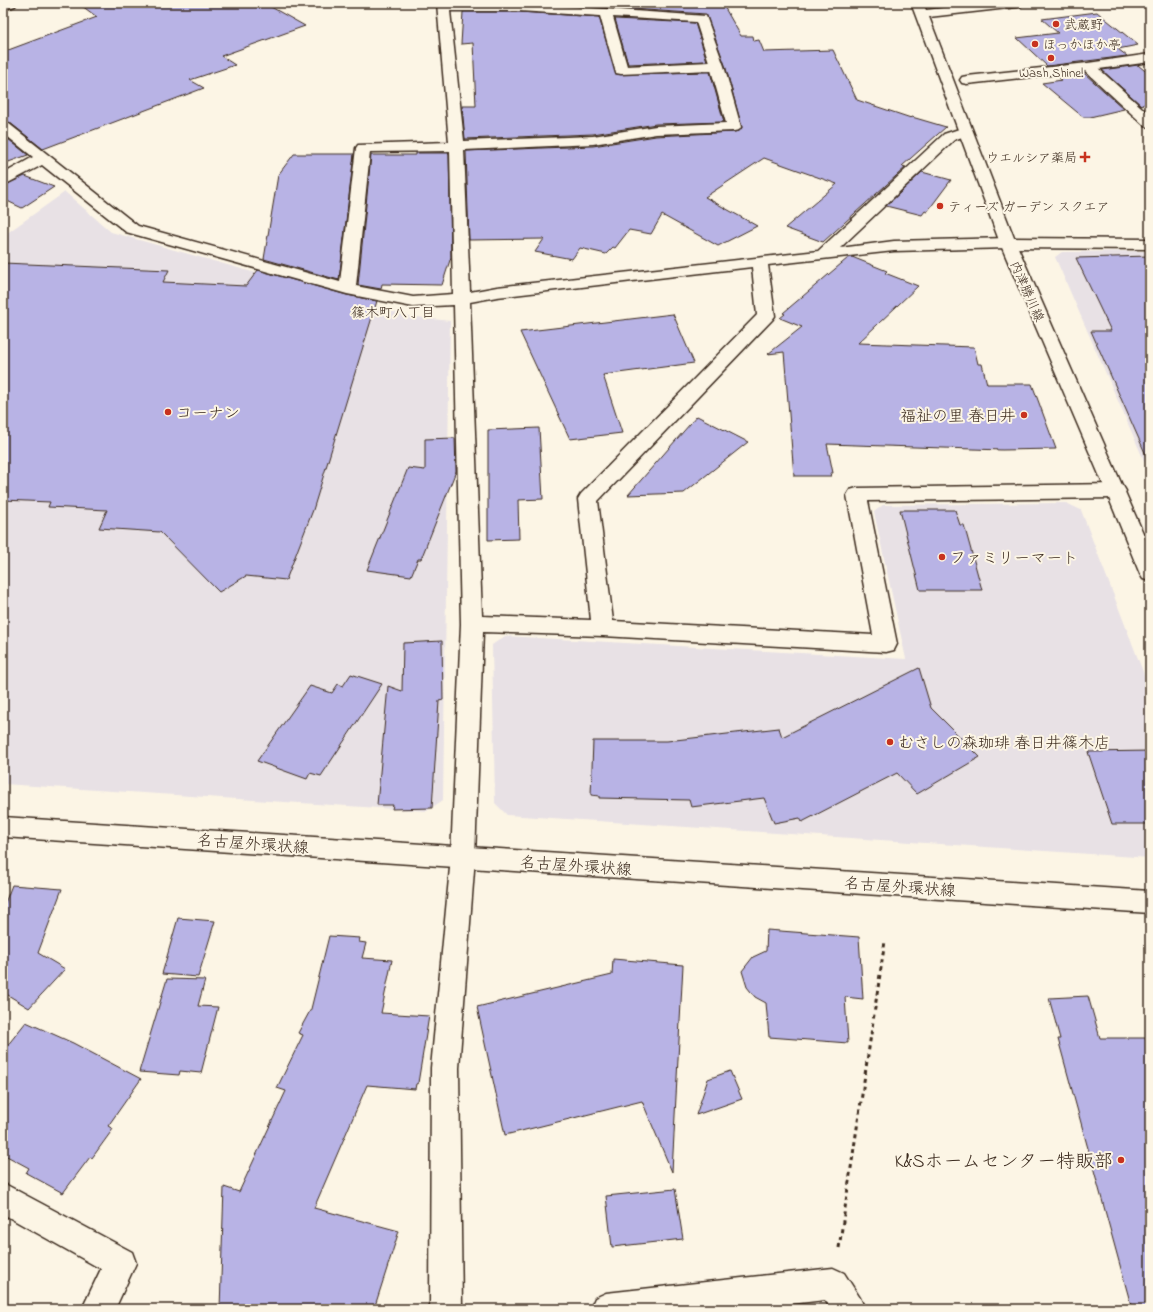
<svg xmlns="http://www.w3.org/2000/svg" width="1153" height="1312" viewBox="0 0 1153 1312" font-family="'Indie Flower','Klee One',sans-serif">
<rect width="100%" height="100%" fill="#fcf5e5"/>
<filter id="ink" filterUnits="userSpaceOnUse"><feTurbulence type="fractalNoise" baseFrequency=".025" numOctaves="2"/><feDisplacementMap in="SourceGraphic" scale="8" xChannelSelector="R" yChannelSelector="G"/><feConvolveMatrix kernelMatrix="1 2 1 2 8 2 1 2 1" color-interpolation-filters="sRGB"/></filter>
<g filter="url(#ink)">
<path fill="#e8e1e5" d="M65,192l46,40 297,84 42,5 -7,479 -16,11 -424,-27v-548z
M1150,251v223l-95,-217 7,-5z
M1066,503l15,7 69,180v168l-643,-43 -12,-12 -3,-158 13,-9 401,23 -32,-147 9,-7z"/>
<path fill="#b8b3e5" stroke="#3b2a1e" d="M78,3h186l41,23 -84,30 14,9 -45,15 14,8 -161,61 -34,-27 -6,-1v-69l94,-35z
M541,3h181l19,33h12l1,5 5,-1 5,12 69,-2 24,50 54,18 1,-1 34,10 -44,39 4,1 -83,75 -38,-14 52,-44 -73,-26 -59,39 52,29 -39,20 -56,-31 -11,19 -22,-4 -14,18 -2,-1 -7,7 -26,-6 -8,11 -37,-7 9,-13 -75,1 -3,-89 127,-5 63,-10 78,-4 5,-1 3,-3 -17,-63 -19,-51z
M463,12h56l80,5 17,57 94,-2 14,50 -68,2 -63,10 -128,5 -3,-33h14l-3,-63 -12,1z
M1097,12l41,33 -20,4 9,7 -80,10 -30,-28 41,-5 -16,-14z
M615,19l80,4 12,38 -79,3z
M1138,65l12,10v28l-9,2 -39,-35z
M1084,73l40,36 -34,8h-7l-41,-34 20,-3 -5,-4z
M3,135l25,20 -25,9z
M416,153h33l2,104 -9,28 -60,-1 -1,5 -23,-4 13,-130h45z
M294,154h60l-15,126 -75,-21 14,-84z
M922,172l29,8 -24,32 -2,-1 -3,4 -36,-9z
M25,176l29,11 -32,21 -19,-9v-13z
M1150,256v208l-59,-133h20l-35,-73z
M852,257l35,14 -2,2 33,13 -60,57 116,4 4,17h4l5,20h45l24,65 -54,1 -175,-6 6,29h-3l1,3h-37l-10,-124 -16,2 34,-27 -22,-9 5,-4 -2,-1 65,-55z
M3,263l166,7 -6,12 83,4 12,-16 89,25 30,6 -64,209 -27,70 -40,-4 -27,16 -59,-60 -61,-4 8,-18 -59,-3 2,-5 -47,-2z
M673,314l21,49 -91,12 19,58 -52,6 -50,-107z
M697,416l51,26 -64,51 -56,2z
M539,428l4,71 -25,1 1,39 -31,1v-110z
M455,438l1,33 -35,88h-3l-7,17 -44,-6 41,-102 17,2v-31z
M900,510h55l5,15h4l18,65h-62z
M442,641l1,59 -4,1 -7,107 -40,1 1,-4h-16l11,-119 14,5 1,-48z
M919,668l12,40 49,49 -63,37 -20,-21 -95,49 -2,-4 -26,5 -10,-25 -73,9 -2,-7 -90,-2v-2l-8,-1 2,-54h74l112,-13 3,9z
M351,674l31,10 -61,92 -11,-3 -3,6 -50,-18 53,-75 22,7 6,-9 5,2z
M1150,751v73h-38l-24,-72z
M12,885l50,4 -24,64 27,16 -36,39 -26,-16v-84z
M178,918l37,3 -17,56 -36,-3z
M767,930l92,7 4,62 -18,-2 3,46 -79,-6 -3,-34 -11,-6 -8,-10 -5,-16 11,-14 13,-6z
M329,936l31,2 -1,4 7,1 -4,15 30,2 -11,53 48,3 -11,67 -2,1 -1,5 -48,-4 -53,123 85,23 -25,78h-154l4,-122 15,5 47,-101 -9,-3 26,-53 -5,-2 13,-24z
M613,959l70,6 -11,207 -30,-71 -137,34 -28,-128 135,-32z
M167,979l38,1 -7,26 20,1 -17,66 -21,-2 -1,4 -40,-3z
M1088,996l12,42h50v271h-18l-74,-270h2l-11,-41z
M26,1022l47,21 68,36 -33,47 5,3 -21,29 -2,-1 -27,36 -37,-20 3,-5 -26,-14v-103z
M730,1071l12,28 -46,16 12,-36z
M675,1189l8,50 -71,8 -6,-51z"/>
<g fill="none" stroke-linecap="round" stroke-linejoin="round">
<g stroke="#3b2a1e" stroke-width="3">
<path id="street" d="M3,3h14l-2,3 -12,4z
M437,3h82l187,13 18,50 17,61 -2,3 -5,1 -78,3 -63,10 -129,6 6,142 27,-5 321,-36 126,-117 21,-7 5,1 2,3 -2,3 -16,6 -114,108 54,-7 114,-3 142,1v10l-142,-1 -114,3 -126,14 7,51 -3,4 -174,181 15,120 260,14 -26,-140 3,-5 7,-2 259,-4 7,2 3,5 -3,5 -7,2 -248,3 29,143 -3,6 -8,2 -283,-16 -120,-4 -8,225 -16,211 3,241h-32l1,-241 20,-211 10,-233 -7,-319 -41,2 -66,-13 -221,-62 -84,-67 -34,18 -5,2v-11l30,-17 -30,-24v-11l5,1 130,103 202,56 16,-134 2,-3 91,-3zM450,11h69l81,5 16,57 5,1 90,-4 15,53 -70,3 -63,10 -129,5zM613,17l83,5 13,40 -82,4zM450,151l3,143 -40,3 -57,-11 14,-134zM752,267l5,48 -176,179 -3,5 13,121 -109,-4 -12,-314 27,-5z
M1150,54v8l-51,7 51,46v12l-5,-1 -60,-55 -118,13 -5,-1 -2,-3 2,-3 5,-1 121,-13z
M3,1183l129,69 4,11 -21,46h-33l19,-40 -98,-55z
M833,1268l11,5 16,25 5,11h-34l-6,-9 -77,9h-158l5,-11 11,-5z"/>
</g>
<g stroke="#3b2a1e" stroke-width="3">
<path id="secondary" d="M911,3h12l3,7 58,-7h39l-2,3 -4,1 -88,10 87,226 134,306v32l-7,-2 -3,-5 -34,-83 -106,-248z
M3,817l1147,74v22l-1147,-76z"/>
</g>
<path stroke="#3b2a1e" stroke-width="3" stroke-dasharray="4 4" stroke-linecap="butt" d="M839,1248l46,-307"/>
<use href="#street" fill="#fcf5e5" fill-rule="evenodd"/>
<use href="#secondary" fill="#fcf5e5" fill-rule="evenodd"/>
</g>
</g>
<g fill="#c8321e" stroke="#fcf5e5" stroke-width="1.5">
<circle cx="1056" cy="24" r="4"/>
<circle cx="1035" cy="44" r="4"/>
<circle cx="1051" cy="58" r="4"/>
<path d="M1083 151h4v4h4v4h-4v4h-4v-4h-4v-4h4z"/>
<circle cx="940" cy="206" r="4"/>
<circle cx="168" cy="412" r="4"/>
<circle cx="1024" cy="415" r="4"/>
<circle cx="942" cy="557" r="4"/>
<circle cx="890" cy="742" r="4"/>
<circle cx="1121" cy="1160" r="4"/>
</g>
<g text-anchor="middle" stroke-width="4" stroke-linejoin="round" paint-order="stroke">
<g font-size="13" fill="#3b2a1e" stroke="#fcf5e5" text-anchor="start">
<text x="1064" y="29">武蔵野</text>
<text x="1043" y="49">ほっかほか亭</text>
<text x="1051" y="77" text-anchor="middle">Wash Shine!</text>
<text x="1077" y="162" text-anchor="end">ウエルシア薬局</text>
<text x="948" y="211">ティーズ ガーデン スクエア</text>
</g>
<g font-size="13" fill="#3b2a1e" stroke="#fcf5e5">
<text transform="translate(1028 291) rotate(66)" y="5">内津勝川線</text>
</g>
<g font-size="14" fill="#3b2a1e" stroke="#fcf5e5">
<text x="393" y="317">篠木町八丁目</text>
</g>
<g font-size="16" fill="#3b2a1e" stroke="#fcf5e5" text-anchor="start">
<text x="176" y="418">コーナン</text>
<text x="1016" y="421" text-anchor="end">福祉の里 春日井</text>
<text x="950" y="563">ファミリーマート</text>
<text x="898" y="748">むさしの森珈琲 春日井篠木店</text>
</g>
<g font-size="16" fill="#3b2a1e" stroke="#fcf5e5">
<text transform="translate(253 843) rotate(4)" y="6">名古屋外環状線</text>
<text transform="translate(576 865) rotate(4)" y="6">名古屋外環状線</text>
<text transform="translate(900 886) rotate(4)" y="6">名古屋外環状線</text>
</g>
<g font-size="19" fill="#3b2a1e" stroke="#fcf5e5" text-anchor="end">
<text x="1113" y="1167">K&amp;Sホームセンター特販部</text>
</g>
</g>
<rect width="1153" height="1312" fill="none" stroke="#fcf5e5" stroke-width="16"/>
<rect x="8" y="8" width="1137" height="1296" fill="none" stroke="#3b2a1e" stroke-width="1.5" filter="url(#ink)"/>
</svg>
